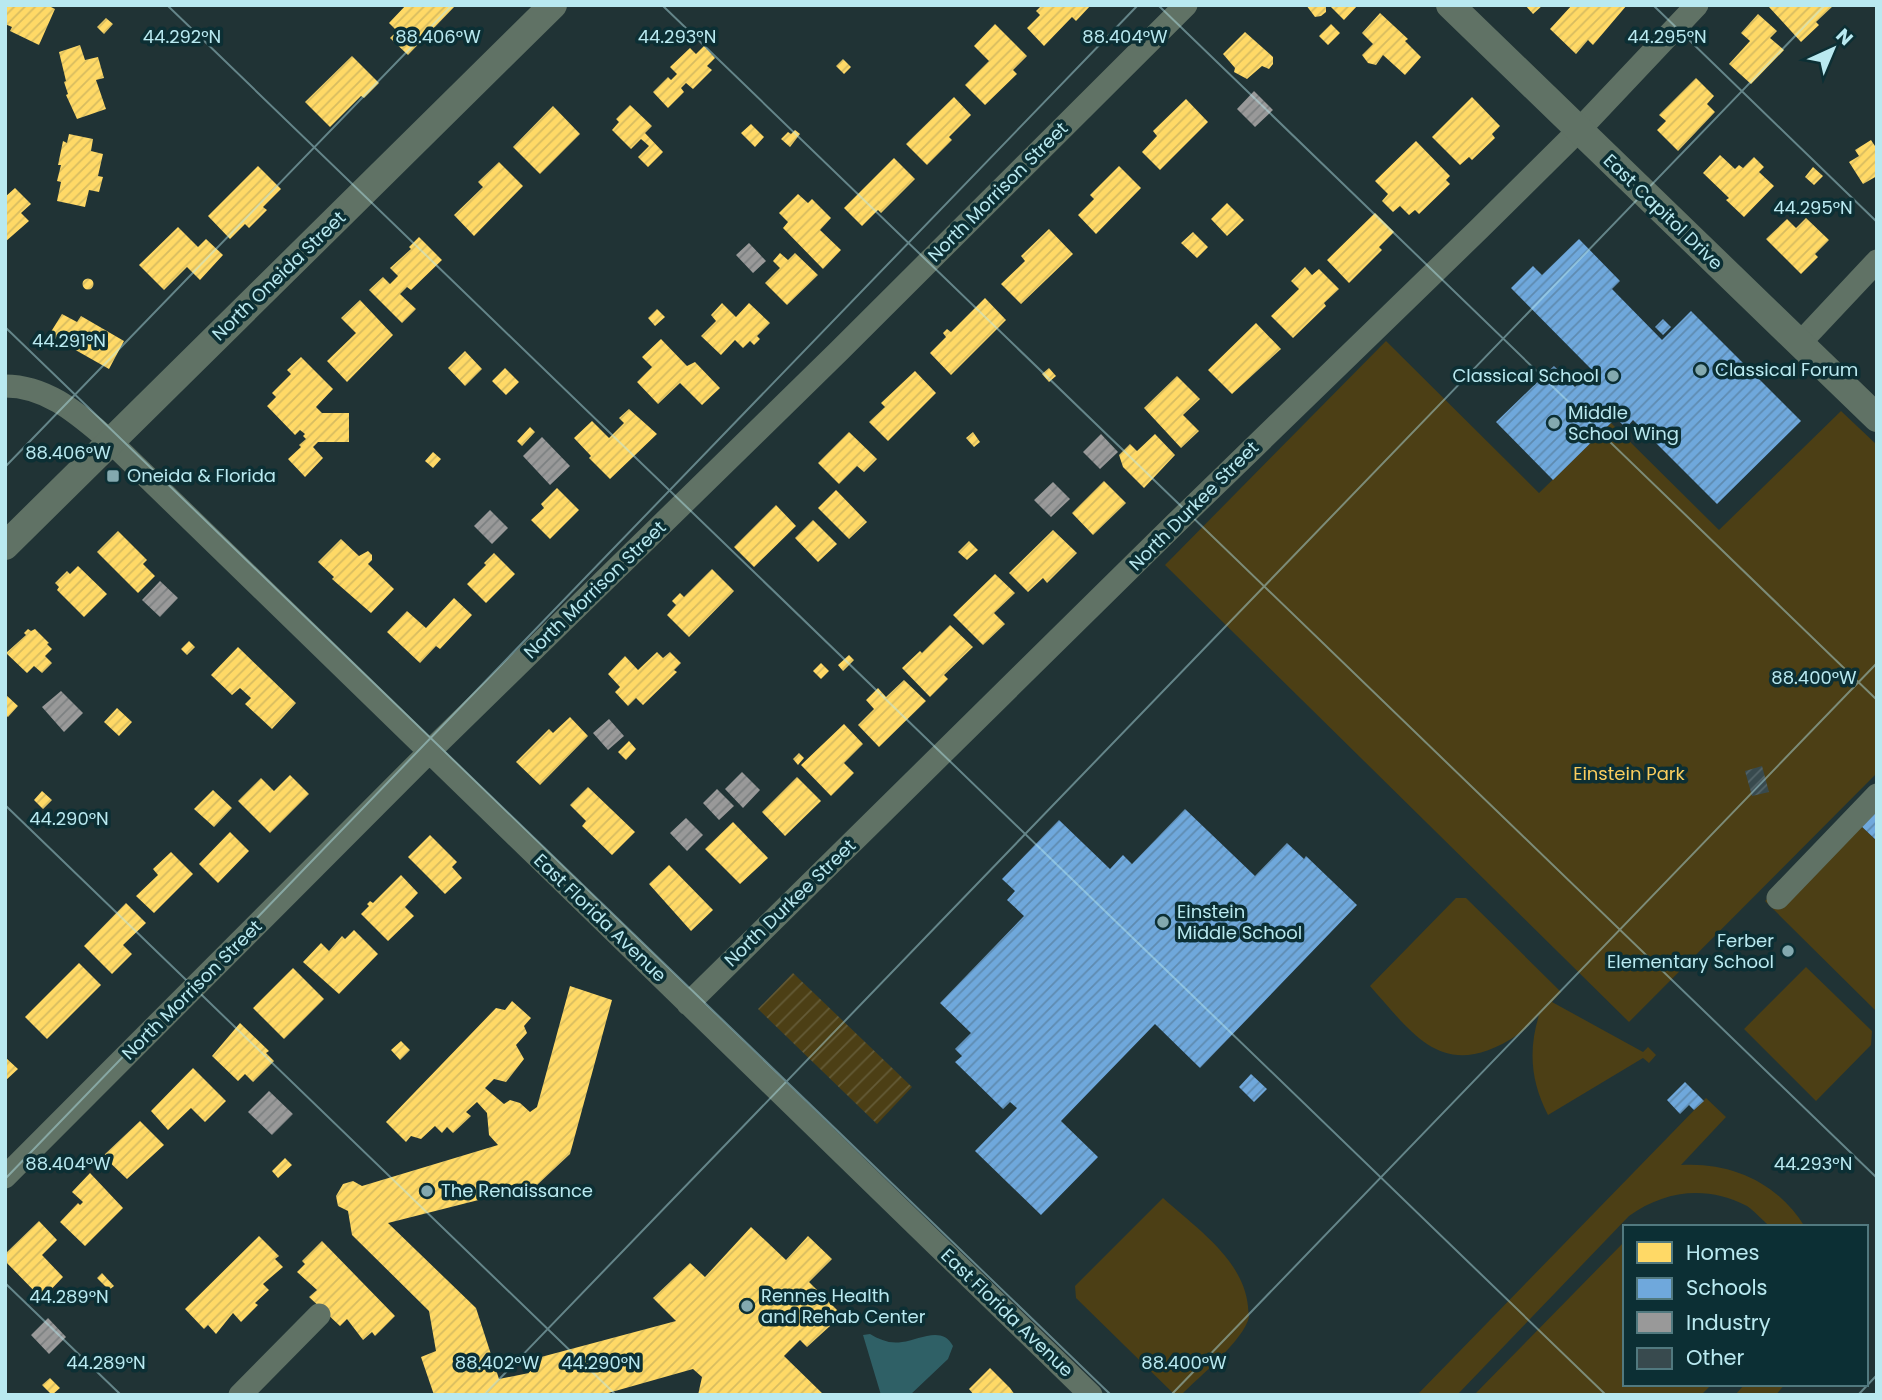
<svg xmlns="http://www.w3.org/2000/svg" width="1882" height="1400" viewBox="0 0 1882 1400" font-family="Poppins,sans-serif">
<defs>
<pattern id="garden-furrows" width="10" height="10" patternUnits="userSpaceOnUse" patternTransform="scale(1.75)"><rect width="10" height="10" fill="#4c3f15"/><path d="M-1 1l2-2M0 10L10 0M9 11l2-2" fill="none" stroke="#645b37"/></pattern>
<pattern id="homes-hatch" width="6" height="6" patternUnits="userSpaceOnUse" patternTransform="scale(1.75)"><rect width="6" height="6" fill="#ffd966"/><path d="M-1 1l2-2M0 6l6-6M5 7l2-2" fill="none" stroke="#d7bc60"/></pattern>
<pattern id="schools-hatch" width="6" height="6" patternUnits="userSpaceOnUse" patternTransform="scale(1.75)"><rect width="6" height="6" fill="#6fa8dc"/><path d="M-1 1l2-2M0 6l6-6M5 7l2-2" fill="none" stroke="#5e8bb0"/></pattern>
<pattern id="industry-hatch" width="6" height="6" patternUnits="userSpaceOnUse" patternTransform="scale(1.75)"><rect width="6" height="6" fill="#999"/><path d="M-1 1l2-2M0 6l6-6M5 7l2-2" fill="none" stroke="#7c8081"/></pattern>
<pattern id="building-hatch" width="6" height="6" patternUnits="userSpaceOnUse" patternTransform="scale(1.75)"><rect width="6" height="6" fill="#384a4e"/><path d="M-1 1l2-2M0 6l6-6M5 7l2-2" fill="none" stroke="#536468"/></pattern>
</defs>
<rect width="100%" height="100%" fill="#203335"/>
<path fill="#4c3f15" d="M1386,341l153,152 72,-70 108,107 122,-119 36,34v328l-248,249 -464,-457z
M1849,815l28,26v171l-112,-111z
M1456,898h10l95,94 -9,10 91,50 5,-5 8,8 -7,8 -6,-5 -95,57c-17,-33 -20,-64 -9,-100 -7,6 -13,14 -20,19 -74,49 -102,5 -149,-48z
M1806,967l66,64 -1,14 -55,56 -72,-72z
M1706,1098l20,19 -45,48c51,-3 97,18 124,62 -9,0 -24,3 -33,0 -7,-3 -17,-16 -25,-21 -40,-21 -82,-16 -118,10l-172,179h-40z
M1163,1198c33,30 80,61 85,108 0,2 1,10 1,11 -5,23 -50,60 -68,78h-6l-99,-97 -1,-12z
M1625,1241v143h87l-11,11h-227z
M1745,1384h40l-9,11h-41z"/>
<path fill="url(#garden-furrows)" d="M793,973l119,114 -35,37 -119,-115z"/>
<path fill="#2f6066" d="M870,1334c10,6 20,10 32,8 17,-2 40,-17 51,4l-5,13 -38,36h-29l-18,-60z"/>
<path fill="url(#homes-hatch)" d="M5,5h42l8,4 -16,36 -29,-14 2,-4 -7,-3z
M406,5h50l-48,50 -18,-17 7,-7 -8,-8z
M1042,5h49l-15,16 -4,-4 -28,29 -17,-18 13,-13 -4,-4z
M1306,5h20v7l-5,4 -6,1z
M1329,5h29l-14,15z
M1525,5h18l-10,9z
M1572,5h55l-34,40 -5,-5 -12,14 -26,-25z
M1771,5h63l-18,17 3,3 -18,17 -32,-35z
M1380,13l28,26 -3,2 16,16 -16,18 -22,-20 -7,10 -8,-2 -6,-8 11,-11 -11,-11z
M1758,14l19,17 -7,7 14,12 -33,34 -22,-20 21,-23 -9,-8z
M106,18l7,6 -9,10 -7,-7z
M995,24l32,32 -14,14 4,4 -32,31 -20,-20 24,-24 -15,-15z
M1331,24l9,9 -12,12 -9,-9z
M1245,32l28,25v7l-4,5 -7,-3 -15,13 -13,-7 1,-4 -12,-14z
M80,45l5,15 13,-3 6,21 -8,2 10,29 -29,10 -11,-24 2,-1 -4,-12 2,-1 -7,-29z
M704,46l11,12 -8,8 5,4 -19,19 -7,-6 -5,5 3,4 -16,16 -15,-16 15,-15 3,3 6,-6 -7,-7 20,-19 6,6z
M352,56l27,27 -15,15 -3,-2 -31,31 -25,-25z
M843,59l8,8 -7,7 -8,-8z
M1696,78l18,18 -7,8 8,8 -37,39 -21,-21 9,-9 -7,-6z
M954,97l17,18 -22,22 3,3 -25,25 -21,-21z
M1472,97l28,29 -8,8 3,4 -23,22 -3,-3 -9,8 -28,-28z
M1186,99l22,23 -48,48 -18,-18 15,-16 -4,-5z
M630,105l22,21 -7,7 18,19 -15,15 -10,-10 11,-11 -8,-7 -10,10 -19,-19 7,-8 -3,-3z
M553,106l27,28 -40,40 -27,-27z
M751,124l13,13 -9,10 -14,-14z
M795,130l5,4 -10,13 -9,-8 7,-7 3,2z
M69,134l24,5 -2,12 12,3 -5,22 5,1 -4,15 -10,-2 -4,17 -28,-6 4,-19 -4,-1 4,-16h-3l5,-24 4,2z
M1871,140l4,6 2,-1v31l-14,8 -14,-22 10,-6 -4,-6z
M1416,141l34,35 -4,4 4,4 -31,30 -4,-4 -6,5 -9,-9 -7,6 -11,-11 6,-7 -13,-13z
M1720,155l15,14 4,-4 4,3 11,-11 10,10 -5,5 15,14 -30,31 -18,-17 3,-2 -26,-25z
M894,158l21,21 -34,34 -3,-3 -16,16 -18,-18z
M499,162l24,24 -49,50 -20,-21 29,-28 -5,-5z
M258,166l23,23 -18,18 4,3 -18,18 -4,-4 -15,15 -22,-23z
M1119,166l22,22 -45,46 -18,-19 16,-16 -4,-4z
M1813,167l10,9 -9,9 -9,-8z
M15,188l16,16 -10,9 8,8 -24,21v-45z
M798,194l10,9 4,-4 19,19 -11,12 21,20 -18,19 -40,-41 5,-6 -9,-9z
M1227,203l17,17 -17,16 -16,-17z
M1375,213l19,19 -15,15 3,3 -33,33 -22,-23z
M1806,218l23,22 -14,14 3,3 -17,17 -35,-35 21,-20 9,9z
M178,227l20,20 8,-8 17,16 -23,25 -13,-13 -23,23 -25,-25z
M1049,229l24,25 -52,50 -20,-20 24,-23 -4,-5z
M1193,232l15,15 -11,11 -16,-15z
M419,237l23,23 -31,30 -4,-3 -7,7 16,15 -14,14 -33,-33 14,-13 7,7 8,-8 -8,-8 21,-19 -2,-2z
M780,253l8,7 7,-7 23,22 -31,30 -22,-22 15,-15 -7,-7z
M1305,267l7,8 7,-6 20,20 -15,14 2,3 -33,32 -22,-22 28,-27 -8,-8z
M82.5 284a5.5 5.5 0 1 1 11 0a5.5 5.5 0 1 1-11 0Z
M985,298l21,22 -55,55 -21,-22 16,-16 -3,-4 4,-4 4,3z
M360,300l33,35 -46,47 -20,-21 29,-28 -15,-15z
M722,303l14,14 13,-14 21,20 -13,13 3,3 -6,6 -4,-4 -7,7 -8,-8 -14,15 -20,-19 15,-15 -5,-6z
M657,309l8,8 -10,9 -7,-8z
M62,314l15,8 4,-6 43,25 -15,28 -60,-34z
M1256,323l25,26 -49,45 -24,-24z
M661,339l26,27 8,-4 25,26 -18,17 -22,-22 -22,21 -21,-22 15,-15 -10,-10z
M465,351l17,18 -17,17 -17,-18z
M301,357l32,32 -17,18 6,6h27v29h-31l-5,5 10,11 -18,19 -17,-18 13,-12 -2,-2 7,-6 -3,-3 2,-2 -5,-4 -5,5 -28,-29 9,-9 -4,-4 19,-19 -4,-4z
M505,368l14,14 -13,13 -14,-14z
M1049,368l7,8 -7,6 -7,-8z
M915,371l21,22 -48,48 -19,-19 16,-15 -4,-4z
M1177,376l23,23 -17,16 16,16 -18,17 -37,-40z
M629,409l28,25 -47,45 -21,-21 2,-2 -17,-18 18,-17 17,17 15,-15 -5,-5z
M530,427l5,5 -13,14 -5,-5z
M849,432l28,27 -13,13 -7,-6 -18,18 -21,-21z
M973,432l7,10 -6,5 -8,-9z
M1155,434l20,21 -31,33 -21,-21 -4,-12 11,-11 7,7z
M433,452l8,7 -8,9 -8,-7z
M1104,481l22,22 -33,32 -21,-22z
M557,488l22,22 -29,29 -19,-19 13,-12 -3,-4z
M836,490l31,32 -18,17 -31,-31z
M776,505l20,21 -42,41 -20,-20z
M813,520l24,24 -19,18 -23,-24z
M1053,530l24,23 -30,30 -4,-5 -15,14 -19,-19z
M118,531l29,29 -4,4 12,12 -17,17 -41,-41z
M341,539l18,17 9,-5 4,4v5l-4,4 26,25 -23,24 -39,-34 2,-2 -16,-15z
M969,541l9,9 -11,10 -9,-8z
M494,553l21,21 -29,29 -19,-19 19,-19 -2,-2z
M78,566l29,28 -23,23 -27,-27 2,-3 -4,-4 12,-12 3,3z
M712,569l22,22 -45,46 -22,-22 9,-10 -4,-4 8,-8 4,4z
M995,574l20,19 -21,20 11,11 -22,21 -30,-30z
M454,598l18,17 -32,34 -4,-3 -16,17 -33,-31 20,-21 19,17z
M950,625l23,22 -29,28 4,4 -18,18 -28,-29 18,-17 2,2z
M28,629l3,2 4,-2 14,14 -2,1 5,5 -7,7 7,7 -10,10 -8,-7 -7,7 -21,-20 20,-18 -2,-2z
M189,641l6,6 -8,8 -6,-6z
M238,647l58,56 -24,26 -27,-25 6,-6 -11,-10 -8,7 -21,-20z
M657,652l6,6 7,-6 11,11 -7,7 3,2 -34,33 -7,-7 -8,8 -13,-14 5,-5 -12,-13 17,-18 13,14z
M849,655l5,5 -11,11 -5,-6z
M821,663l8,8 -8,8 -8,-8z
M904,680l22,21 -47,46 -21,-22 16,-16 -8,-9 12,-12 8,9z
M5,694l13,12 -10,11 -3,-2z
M117,708l15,14 -13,14 -15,-14z
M570,717l18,19 -48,49 -24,-23 33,-33 4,4z
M844,724l19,20 -19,19 10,10 -23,23 -30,-31z
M629,741l7,8 -10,11 -8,-8z
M799,753l5,5 -6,7 -5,-6z
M290,775l19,19 -39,39 -32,-32 23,-23 13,13z
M797,777l24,24 -36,35 -23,-24z
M588,787l47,45 -23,23 -30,-29 4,-5 -16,-16z
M213,790l19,18 -18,19 -20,-18z
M42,791l10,9 -9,9 -9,-9z
M733,822l35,36 -28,26 -35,-35z
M230,832l19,19 -31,32 -19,-19z
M430,835l27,27 -5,5 10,11 -17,16 -37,-37z
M171,852l22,22 -39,39 -18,-17 22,-21 -5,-6z
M669,865l44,45 -22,21 -42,-47z
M401,875l17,18 -13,14 9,9 -26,25 -27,-27 8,-8 -2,-2 3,-3 3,2z
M126,903l20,20 -23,22 9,9 -20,20 -28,-28z
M354,930l24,24 -39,40 -36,-32 18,-19 8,8 13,-15 3,3z
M79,963l22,22 -54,54 -22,-22z
M293,968l31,31 -40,40 -31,-31z
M570,986l42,14 -42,154 -33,31 -149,38 88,85 23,71 30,-6 -3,-12 150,-40 -23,-23 37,-35 15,14 46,-50 35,33 22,-24 24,23 -23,23 33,33 -35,32 -7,-7 -16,16 40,39h-126l4,-18 -9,-8 -92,26h-167l-13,-38 15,-6 -7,-40 -77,-76 -4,-24 -10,-5 -2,-10 7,-12 10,-3 9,5 136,-41 -9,-10 -2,-22 -10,-11 -11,10 5,4 -18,17 -6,-6 -5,6 -7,-7 -14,13 -10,-3 -5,6 -20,-20 110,-114 9,2 7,-9 19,17 -7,8 3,7 -11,12 8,14 -18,23 -12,-3 -9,9 19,16 6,-4 10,3 10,9 7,-5z
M240,1023l29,28 -3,2 8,8 -21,21 -8,-8 -7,7 -26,-25z
M401,1041l9,9 -10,10 -9,-10z
M5,1057l13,12 -13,12z
M193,1068l33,33 -21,21 -14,-14 -23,22 -17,-19z
M140,1121l24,24 -37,34 -24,-23z
M285,1158l7,7 -14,13 -6,-7z
M90,1173l33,35 -38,38 -25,-24 18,-19 2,2 3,-3 -11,-10z
M39,1221l18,19 -15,15 21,22 -21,22 -37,-38v-7z
M259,1236l20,20 -4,3 8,8 -20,17 6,6 -14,13 3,2 -17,17 -8,-9 -17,21 -8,-9 -4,4 -19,-20z
M322,1241l73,75 -20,20 -3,-4 -9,8 -16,-21 -7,7 -31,-29 8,-7 -20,-18 8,-8 -3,-3z
M102,1273l12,13 -5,4 -12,-12z
M990,1368l20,20 5,7h-41l-5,-6z
M50,1378l10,10 -8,7 -10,-10z"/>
<path fill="url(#schools-hatch)" d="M1579,239l41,42 -8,8 50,51 29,-29 110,110 -84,83 -84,-84 -7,8 -10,-10 -63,62 -57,-58 58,-56 21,21 17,-17 -81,-82 22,-22 9,9z
M1663,319l8,8 -8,8 -8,-8z
M1877,805v36l-18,-17z
M1185,809l70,67 32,-33 17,16 2,-3 51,49 -157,163 -45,-44 -94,97 37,36 -57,58 -66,-64 42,-43 -7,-6 -7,7 -48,-47 7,-6 -7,-7 16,-16 -31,-30 84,-87 -17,-16 8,-9 -13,-12 57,-59 51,49 13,-14 9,9z
M1251,1074l16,15 -13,13 -15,-15z
M1685,1082l19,19 -10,9 -5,-5 -9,9 -13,-14z"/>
<path fill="url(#industry-hatch)" d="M1254,91l19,19 -18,17 -18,-18z
M749,243l17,18 -13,12 -17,-18z
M1101,434l17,18 -18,17 -17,-17z
M542,437l28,29 -20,19 -27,-29z
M1053,482l17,17 -19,18 -17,-17z
M490,510l18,18 -16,16 -18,-18z
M160,581l18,17 -18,19 -18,-17z
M61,691l22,22 -19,19 -22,-25z
M609,719l15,17 -16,14 -15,-17z
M742,772l18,18 -17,18 -18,-19z
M717,789l17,17 -15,14 -16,-17z
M686,818l17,17 -16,16 -17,-18z
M269,1091l24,23 -21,21 -24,-23z
M48,1318l18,19 -17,17 -18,-19z"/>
<path fill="url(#building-hatch)" d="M1762,766l7,26 -17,4 -7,-25z"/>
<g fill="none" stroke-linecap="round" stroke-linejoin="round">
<path stroke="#607265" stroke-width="23" d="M1800,343l77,-82
M5,386c43,0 74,29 105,55l981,954
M1778,898l99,-103
M688,1004l486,-479 305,-296 100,-99 118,-125
M5,1177l425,-426 409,-400 347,-346
M240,1395l79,-80"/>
<path stroke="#607265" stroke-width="28" d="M1450,5l427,413
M5,546l548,-541"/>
</g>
<path fill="none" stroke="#b9e9f0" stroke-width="2" stroke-opacity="0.45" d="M167,5l1439,1390M662,5l1215,1173M1158,5l719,695M1653,5l224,217M5,327l1106,1068M5,467l447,-462M5,805l611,590M5,1179l1133,-1174M5,1283l116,112M484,1395l1341,-1390M1171,1395l706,-732M1858,1395l19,-20"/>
<g fill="#83a9af" stroke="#0c2f34" stroke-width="2.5">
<circle cx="1701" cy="370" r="7"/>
<circle cx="1613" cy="376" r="7"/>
<circle cx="1554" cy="423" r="7"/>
<rect x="106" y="469" width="14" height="14" rx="3.5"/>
<circle cx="1163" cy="922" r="7"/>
<circle cx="1788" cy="951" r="7"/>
<circle cx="427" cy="1191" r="7"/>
<circle cx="747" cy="1306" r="7"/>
</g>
<g text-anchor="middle" stroke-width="7" stroke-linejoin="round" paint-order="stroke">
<g font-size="18" fill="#b9e9f0" stroke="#0c2f34">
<text transform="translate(998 192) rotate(-45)" y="6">North Morrison Street</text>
<text transform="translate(1663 212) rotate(44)" y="6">East Capitol Drive</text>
<text transform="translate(279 276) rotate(-44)" y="6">North Oneida Street</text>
<text transform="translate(1194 506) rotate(-45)" y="6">North Durkee Street</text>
<text transform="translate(595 590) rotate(-44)" y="6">North Morrison Street</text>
<text transform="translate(790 903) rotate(-44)" y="6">North Durkee Street</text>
<text transform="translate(600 918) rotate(44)" y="6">East Florida Avenue</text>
<text transform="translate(192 990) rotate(-45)" y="6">North Morrison Street</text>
<text transform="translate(1007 1313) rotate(44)" y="6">East Florida Avenue</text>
</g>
<g font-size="18" fill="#b9e9f0" stroke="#0c2f34" text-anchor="start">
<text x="1715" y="376">Classical Forum</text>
<text x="1599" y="382" text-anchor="end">Classical School</text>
<text x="1568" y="419">Middle<tspan x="1568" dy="21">School Wing</tspan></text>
<text x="127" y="482">Oneida &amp; Florida</text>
<text x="1177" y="918">Einstein<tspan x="1177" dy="21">Middle School</tspan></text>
<text x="1774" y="947" text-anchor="end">Ferber<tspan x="1774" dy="21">Elementary School</tspan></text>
<text x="441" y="1197">The Renaissance</text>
<text x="761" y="1302">Rennes Health<tspan x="761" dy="21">and Rehab Center</tspan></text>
</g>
<g font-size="18" fill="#f9cd5e" stroke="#0c2f34">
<text x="1629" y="780">Einstein Park</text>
</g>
</g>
<g font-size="18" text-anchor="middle" fill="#b9e9f0" stroke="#0c2f34" stroke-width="7" stroke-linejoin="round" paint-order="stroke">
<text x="182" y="43">44.292°N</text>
<text x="677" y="43">44.293°N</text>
<text x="1667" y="43">44.295°N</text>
<text x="438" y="43">88.406°W</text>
<text x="1125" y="43">88.404°W</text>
<text x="1813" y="214">44.295°N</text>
<text x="69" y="347">44.291°N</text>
<text x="68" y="459">88.406°W</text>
<text x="1814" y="684">88.400°W</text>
<text x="69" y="825">44.290°N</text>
<text x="1813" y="1170">44.293°N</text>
<text x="68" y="1170">88.404°W</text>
<text x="69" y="1303">44.289°N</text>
<text x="497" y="1369">88.402°W</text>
<text x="1184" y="1369">88.400°W</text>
<text x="106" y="1369">44.289°N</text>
<text x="601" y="1369">44.290°N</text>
</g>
<rect width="1882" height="1400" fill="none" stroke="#b9e9f0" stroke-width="14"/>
<rect x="1623" y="1225" width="245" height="161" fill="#0c2f34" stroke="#51797f" stroke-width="2"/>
<rect x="1637" y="1242" width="35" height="21" fill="#ffd966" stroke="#51797f" stroke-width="2"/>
<text x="1686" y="1260" font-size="21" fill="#b9e9f0">Homes</text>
<rect x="1637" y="1278" width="35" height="21" fill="#6fa8dc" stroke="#51797f" stroke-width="2"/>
<text x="1686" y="1295" font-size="21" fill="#b9e9f0">Schools</text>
<rect x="1637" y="1312" width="35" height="21" fill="#999999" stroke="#51797f" stroke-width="2"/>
<text x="1686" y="1330" font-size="21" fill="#b9e9f0">Industry</text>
<rect x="1637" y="1348" width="35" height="21" fill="#384a4e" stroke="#51797f" stroke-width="2"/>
<text x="1686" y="1365" font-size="21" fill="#b9e9f0">Other</text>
<g transform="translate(1833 49) rotate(44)" stroke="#0c2f34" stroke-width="5" paint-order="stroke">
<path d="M0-5L12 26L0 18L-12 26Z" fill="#b9e9f0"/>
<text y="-10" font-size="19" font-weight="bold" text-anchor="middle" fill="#b9e9f0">N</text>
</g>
</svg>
